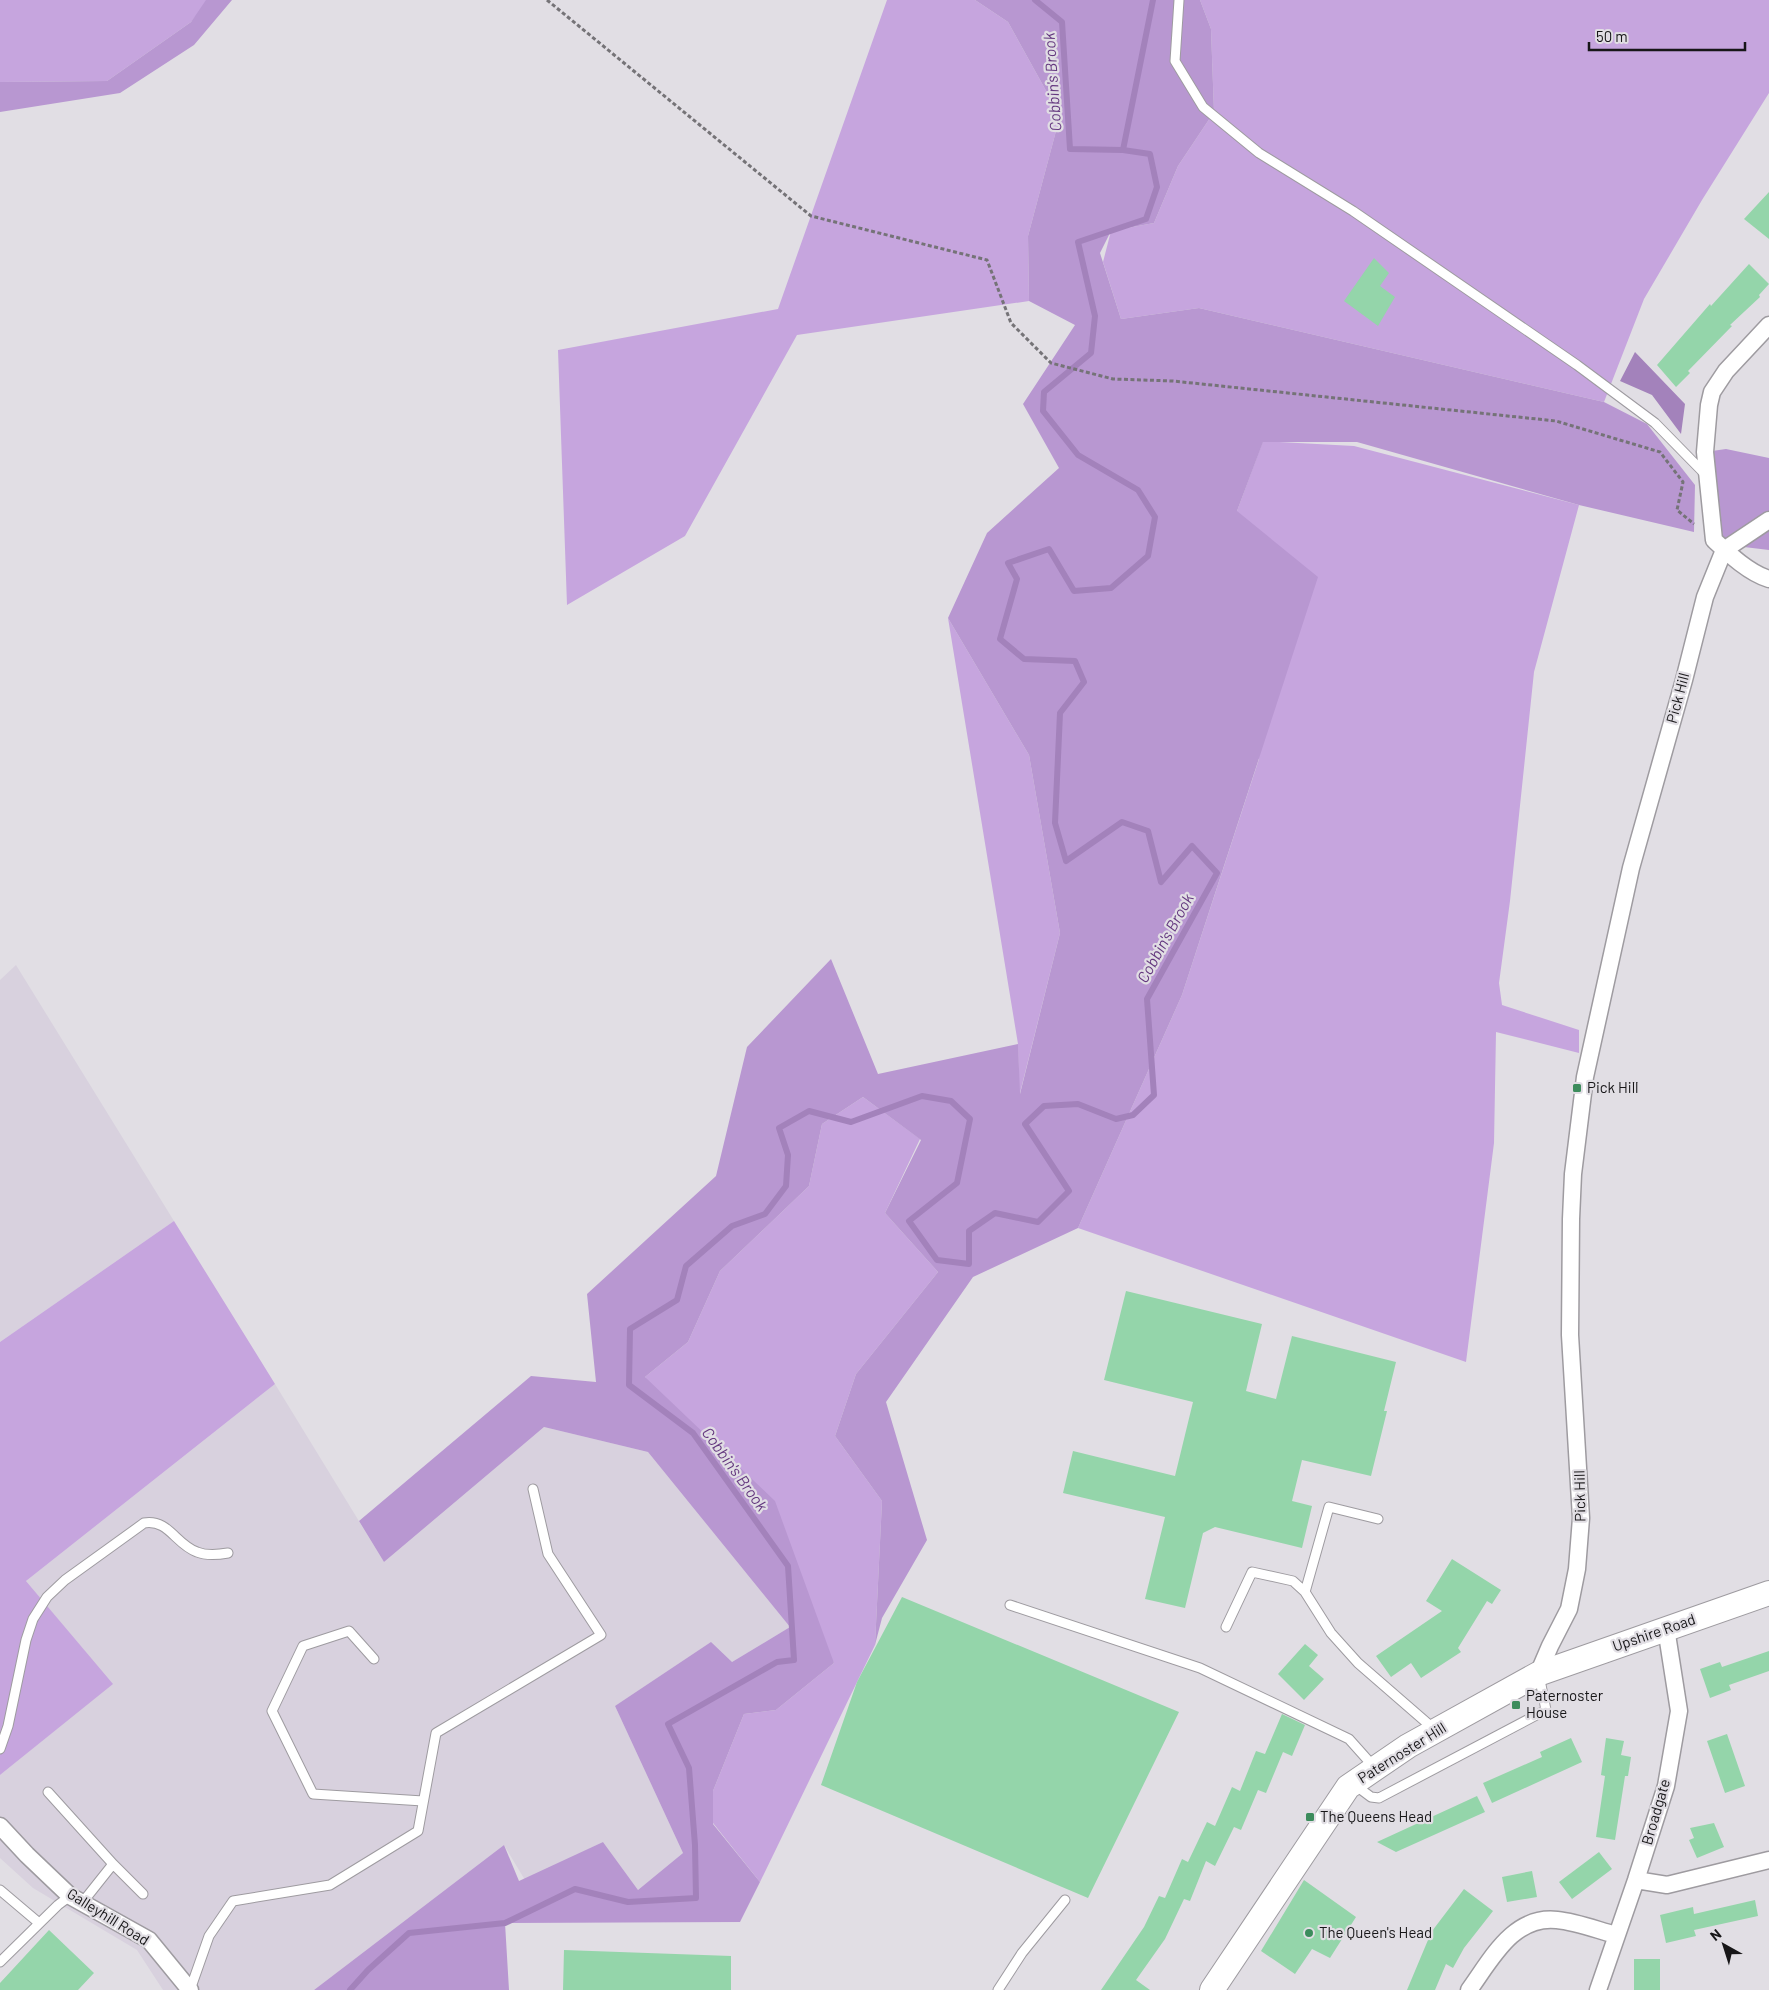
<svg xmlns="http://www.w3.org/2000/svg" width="1769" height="1990" viewBox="0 0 1769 1990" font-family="Barlow,sans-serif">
<rect width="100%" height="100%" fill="#e1dee4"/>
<path fill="#d8d1de" d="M16,965l158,256 -174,121v-362z
M275,1384l109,178 160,-135 104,25 142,175 -58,35 -117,44 68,147 -45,37 -35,-48 -78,38 -21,-35 -190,145h-151l-26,-40 -104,-62 -33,-30v-83l112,-91 -86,-103z"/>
<path fill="#c6a5de" d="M0,0h209l-18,22 -84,59 -107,1z
M887,0h88l33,22 52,94 -32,120 1,65 -232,34 -112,201 -118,69 -9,-255 220,-41z
M1200,0h569v93l-67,107 -58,99 -40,103 -405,-94 -78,11 -18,-57 8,-31 43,-8 24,-57 36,-54 -3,-83z
M1263,441l91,5 225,59 -45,167 -24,229 -11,82 3,22 77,25v23l-83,-21 -2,111 -28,219 -388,-134 104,-233 77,-236 -22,-248z
M948,618l81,137 31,178 -41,164 -1,-53z
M863,1097l57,42 -35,74 53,59 -82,102 -21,62 47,65 -7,144 -115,237 -47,-59v-32l31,-77 32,-4 58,-47 -189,-286 43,-35 32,-71 89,-85 13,-62z
M174,1221l101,163 -249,197 87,103 -113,91v-433z"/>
<path fill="#b897d1" d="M206,0h26l-38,45 -74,48 -120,19v-30l107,-1 84,-59z
M975,0h225l11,29 3,83 -36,54 -24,57 -43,8 -11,22 21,66 78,-11 405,94 43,22 48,61 -1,47 -115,-27 -222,-63h-94l-26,69 81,66 -136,418 -104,233 -105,49 -87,125 41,138 -45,78 -7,27 7,-144 -47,-65 21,-62 82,-102 -53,-59 36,-73 -58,-43 -41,27 -13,62 -89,85 -32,71 -43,35 130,124 59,162 -58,47 -32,4 -31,77v33l47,58 -20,40 -235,1 4,67h-195l190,-145 15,36 84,-39 35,48 45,-37 -68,-147 96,-64 21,20 58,-35 -142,-175 -104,-25 -160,135 -25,-41 172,-145 65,6 -9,-88 129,-118 31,-129 84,-88 47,115 140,-30 2,50 40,-161 -31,-178 -81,-137 39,-85 72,-65 -36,-64 52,-79 -46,-24 -1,-65 32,-120 -52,-94z
M1726,449l43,9v92l-25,-3 -30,-7 -9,-88z"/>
<path fill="#a382bb" d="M1635,352l50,52 -4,30 -29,-39 -32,-14z"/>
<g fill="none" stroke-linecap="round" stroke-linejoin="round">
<path stroke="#a382bb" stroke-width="6" d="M1123,150l30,-150
M350,1990l18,-20 41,-37 96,-10 70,-34 53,13 68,-4 -1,-53 -6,-77 -21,-44 109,-62 17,-2 -6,-94 -95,-133 -64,-48 1,-56 47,-29 9,-34 46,-40 33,-12 21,-28 2,-31 -9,-27 30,-17 42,11 71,-26 29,5 19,18 -13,64 -48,38 28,39 32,4v-33l26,-18 43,9 31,-31 -44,-67 19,-18 34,-2 38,15 17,-4 21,-20 -7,-96 70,-126 -25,-27 -31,36 -13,-51 -26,-9 -56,39 -11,-38 5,-110 24,-31 -9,-21 -51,-2 -24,-20 17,-60 -9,-16 41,-14 25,42 37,-3 37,-32 7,-39 -17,-27 -60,-35 -35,-44 1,-19 47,-39 4,-37 -17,-74 68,-23 11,-32 -7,-33 -27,-4 -53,-1 -8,-127 -27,-22"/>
</g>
<path fill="#94d5aa" d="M1769,192v47l-25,-20z
M1374,258l15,15 -9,13 15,11 -17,29 -34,-25z
M1749,264l20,20 -10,11 1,2 -30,28 2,1 -44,45 2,2 -14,14 -19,-22 53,-61 1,2z
M1126,1291l136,33 -16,67 30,8 16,-63 104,26 -12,49h3l-16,65 -69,-16 -10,41 20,5 -10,42 -87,-21 -12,6 -18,75 -40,-9 20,-82 -102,-24 10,-42 102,25 18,-74 -89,-22z
M1452,1559l49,31 -9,14 -5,-3 -29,47 3,4 -40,26 -10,-15 -20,14 -15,-21 66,-45 -16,-10z
M902,1597l277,115 -91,186 -267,-113 36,-103z
M1305,1644l13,11 -9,11 15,13 -20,21 -26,-26z
M1769,1651v20l-40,14 2,5 -21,8 -10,-29 20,-7 2,5z
M1282,1714l23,11 -13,31 -9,-4 -17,41 -8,-3 -17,40 -7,-3 -19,39 -9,-5 -16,40 -6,-2 -19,40 -29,41 14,10h-49l43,-63 15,-31 6,2 17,-39 6,3 19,-40 8,4 17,-39 8,4 16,-40 9,3z
M1727,1734l18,52 -20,7 -18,-52z
M1571,1738l11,24 -90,41 -9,-20 59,-26 -2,-5z
M1606,1738l18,3 -3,14 10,2 -3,19h-3l-10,64 -19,-3 9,-61 -4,-1z
M1477,1796l8,16 -89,40 -19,-10z
M1714,1823l10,24 -27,11 -8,-18 5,-2 -4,-10z
M1599,1852l13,17 -40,30 -13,-17z
M1532,1871l5,26 -30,5 -5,-25z
M1304,1880l52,37 -26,41 -18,-9 -17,25 -34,-23z
M1464,1889l29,22 -29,37 -11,20 -7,-4 -11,26h-28l21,-50 -2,-1z
M1755,1900l3,16 -64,14 2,6 -30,7 -6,-28 33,-8 1,7z
M49,1930l45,43 -16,17h-78v-7z
M564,1950l167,6v34h-168z
M1634,1959h26v31h-26z"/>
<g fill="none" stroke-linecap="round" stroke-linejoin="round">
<g stroke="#9e9ba0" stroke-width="11">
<path id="lane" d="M1179,0l-4,61 28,46 56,46 94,58 224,154 78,58 50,51
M1305,1592l24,-85 49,12
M1010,1605l190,63 149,71 25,28
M1226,1627l26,-55 41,9 12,11 26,41 27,30 76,66
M374,1659l-25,-28 -46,15 -31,65 41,83 110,7
M0,1749l8,-23 18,-86 7,-21 14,-22 18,-17 79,-57c25,-4 31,21 53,29 10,4 20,3 31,1
M1355,1785l16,12 8,1 167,-88 -7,-35
M48,1792l65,72 -31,39
M113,1864l30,30
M0,1890l39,33
M0,1962l58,-57 12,-9
M190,1990l19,-54 24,-35 97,-16 88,-54 18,-98 165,-98 -53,-81 -15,-65
M998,1990l24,-37 43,-53"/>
</g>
<g stroke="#9e9ba0" stroke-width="19">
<path id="street" d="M1769,325l-43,46 -14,21 -3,13 -4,47 9,88c15,14 35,33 55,39
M1538,1674l12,-28 19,-37 8,-40 4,-51 -11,-183 1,-116 2,-45 12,-97 46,-209 53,-188 21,-83 19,-47 45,-30
M0,1826l27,29 43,41 79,44 41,50
M1636,1880l31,5 102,-25
M1469,1990c22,-30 44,-75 88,-70 20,2 40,10 59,15
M1598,1990l38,-110 30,-94 13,-75 -13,-83"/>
</g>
<g stroke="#9e9ba0" stroke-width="26">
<path id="secondary" d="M1212,1990l136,-203 60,-41 130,-72 231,-81"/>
</g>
<path stroke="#757377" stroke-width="3" stroke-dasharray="4 2.5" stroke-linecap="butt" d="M547,0l264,216 176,44 24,63 40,40 62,16 60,2 383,40 104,31 23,30 -6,28 17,14"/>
<use href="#lane" stroke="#fff" stroke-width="9"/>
<use href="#street" stroke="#fff" stroke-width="16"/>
<use href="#secondary" stroke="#fff" stroke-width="24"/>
</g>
<g fill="#3c8c5c" stroke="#e1dee4" stroke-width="2">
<rect x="1572" y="1083" width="10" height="10" rx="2.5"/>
<rect x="1511" y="1700" width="10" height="10" rx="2.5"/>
<rect x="1305" y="1812" width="10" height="10" rx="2.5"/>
<circle cx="1309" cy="1933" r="5"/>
</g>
<g text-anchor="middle" stroke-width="4.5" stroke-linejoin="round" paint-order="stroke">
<g font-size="15" fill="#171618" stroke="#e1dee4">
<text transform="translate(1678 698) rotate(-75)" y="5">Pick Hill</text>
<text transform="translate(1580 1496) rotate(-91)" y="5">Pick Hill</text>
<text transform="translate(1654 1633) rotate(-19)" y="5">Upshire Road</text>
<text transform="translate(1402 1753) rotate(-32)" y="5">Paternoster Hill</text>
<text transform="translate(1656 1812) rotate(-74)" y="5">Broadgate</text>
<text transform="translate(108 1917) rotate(32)" y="5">Galleyhill Road</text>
</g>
<g font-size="15" fill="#171618" stroke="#e1dee4" text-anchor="start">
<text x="1587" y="1093">Pick Hill</text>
<text x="1526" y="1701">Paternoster<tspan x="1526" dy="17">House</tspan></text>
<text x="1320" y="1822">The Queens Head</text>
<text x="1319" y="1938">The Queen's Head</text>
</g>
<g font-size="16" font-style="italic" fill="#64387f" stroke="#e1dee4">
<text transform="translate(1052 82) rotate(-94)" y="6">Cobbin's Brook</text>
<text transform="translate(1165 938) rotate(-61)" y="6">Cobbin's Brook</text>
<text transform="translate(735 1469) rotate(54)" y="6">Cobbin's Brook</text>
</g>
</g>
<g transform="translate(1724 1945) rotate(321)" stroke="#e1dee4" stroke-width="4" paint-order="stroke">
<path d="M0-4L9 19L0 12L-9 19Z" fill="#171618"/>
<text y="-8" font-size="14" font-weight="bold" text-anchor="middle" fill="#171618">N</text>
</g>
<path d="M1589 42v8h156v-8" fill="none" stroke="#171618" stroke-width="2.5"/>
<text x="1596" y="42" font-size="15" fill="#171618" stroke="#e1dee4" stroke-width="4" paint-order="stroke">50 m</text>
</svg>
